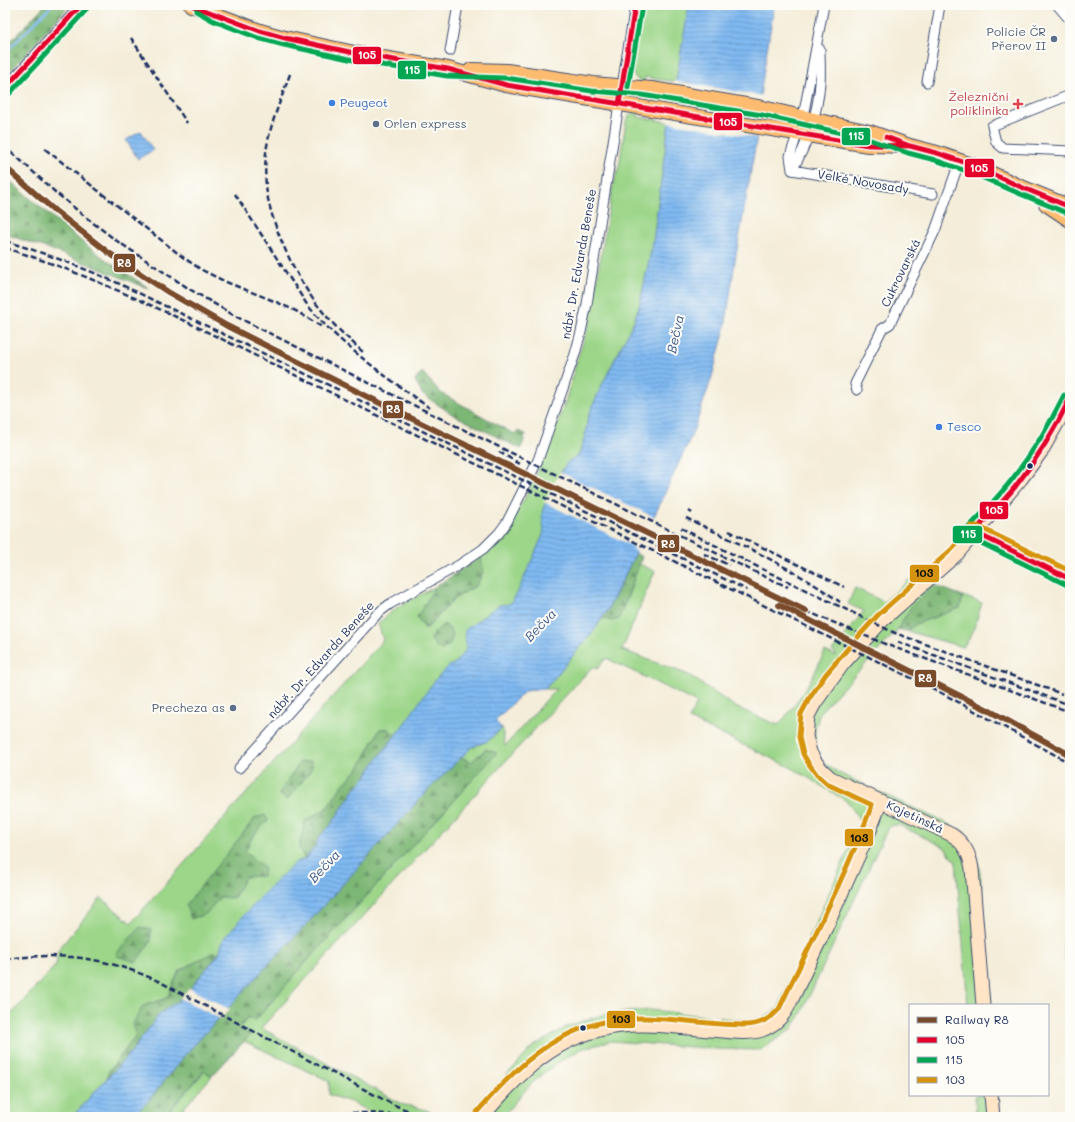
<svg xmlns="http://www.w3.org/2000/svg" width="1075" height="1122" viewBox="0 0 1075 1122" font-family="Mali,sans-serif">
<defs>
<pattern id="forest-firs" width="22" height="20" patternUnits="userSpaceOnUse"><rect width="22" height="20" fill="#7db775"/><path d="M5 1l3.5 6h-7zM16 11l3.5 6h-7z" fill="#669563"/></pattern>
<pattern id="water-rules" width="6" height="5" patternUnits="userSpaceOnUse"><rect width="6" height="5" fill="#80b9f1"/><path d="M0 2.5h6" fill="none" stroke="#6897c6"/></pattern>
</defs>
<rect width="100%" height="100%" fill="#fdfcf7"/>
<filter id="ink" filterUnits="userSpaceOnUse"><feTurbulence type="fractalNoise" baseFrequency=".025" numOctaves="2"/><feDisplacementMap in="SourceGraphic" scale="8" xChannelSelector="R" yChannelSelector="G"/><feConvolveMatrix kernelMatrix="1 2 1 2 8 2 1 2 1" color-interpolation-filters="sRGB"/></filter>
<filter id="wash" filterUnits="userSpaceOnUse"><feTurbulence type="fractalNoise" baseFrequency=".012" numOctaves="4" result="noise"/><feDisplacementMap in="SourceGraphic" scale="16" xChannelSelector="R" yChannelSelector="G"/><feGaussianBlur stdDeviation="0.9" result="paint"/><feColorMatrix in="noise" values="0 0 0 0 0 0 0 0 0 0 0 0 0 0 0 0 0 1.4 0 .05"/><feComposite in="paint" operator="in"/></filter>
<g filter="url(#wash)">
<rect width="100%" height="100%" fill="#f4edd9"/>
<path fill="#9cd689" stroke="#5c8274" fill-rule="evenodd" d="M646,5h43l-13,77 -31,-5 -1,5c-6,-2 -10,-4 -12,-10 -4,-12 10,-54 14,-67z
M635,113h4l-1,4 31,5 -16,120 -13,61 -6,18 -33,66 -13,30 -3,19 -6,19 -11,7 -5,7 -19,38v23l-1,5 -26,59 -7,10 -56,60 -5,2 -53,69 -8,-6h-8l-21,39 -17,18 -15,22 -22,13 -6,27 6,11 -9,3 -72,76 -5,15 -5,-1 -35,19 -12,27 -24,8 -7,30 -27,35 -2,7 -35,39h-67v-96l51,-56 2,-15 43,-52 30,25 252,-283 -5,-17 21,-17 36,-19 -17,30 8,12 28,-30 23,-14 6,-13 -2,-16 7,-4 16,-19 20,-33 30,-67 12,-34 11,-39 13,-39 23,-136 6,-18 7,-46 4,-6zM151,941l-15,20 -19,-5z
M639,564l16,7 -33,79 67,25 46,32 43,18c20,-21 35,-47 47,-74l11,5v-2l-4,-3 32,-40 -16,-7 7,-16 29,14 30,-26 19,9 -22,22 -16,26 -75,79 -5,18 1,19 6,13 17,11 126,59 9,15 6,25 11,133h-23l-12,-143 -12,-15 -45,-22c-9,0 -9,1 -14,9l-85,182 -9,14 -31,20 -42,-1 -107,-8 -30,8 -26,15 -24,20 -29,33h-35l67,-71 34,-20 37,-12 46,-4 97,11 15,-3 15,-10 83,-186 -13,-20 -54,-33 -105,-50 8,-16 -91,-45 -9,11 -5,-2 -331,361 143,77 12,2 31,10h-68l-28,-15 -22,-7v-14l-85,-40 6,-6 -11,-7 8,-9v-2l8,4 44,-51 97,-106 90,-115 -15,13 -10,-5 11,-10 16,-6 14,-13 3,18 51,-57h-11l50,-60 7,-11 10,3 16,-25z
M963,596l19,7 -10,31 -9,13 -56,-16 9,-7 43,-16z
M1070,928v62l-7,-46z
M205,1071l7,5 -36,41h-12z
M975,1095h23l2,22h-24z"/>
<path fill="url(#forest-firs)" stroke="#4c736a" d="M45,5h25l-65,72v-30z
M5,177l71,60 29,22 45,30 -98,-39 -47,-16z
M422,372l19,21 73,41 3,-3 9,3 -5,15 -69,-35 -30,-20 -7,-14z
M635,553l7,4 -23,62 -7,2 -10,-3c14,-20 23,-43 33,-65z
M481,556l2,16 -6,13 -23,14 -29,30 -8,-12 18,-30z
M933,585l30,11 -3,12 -44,16 -9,7 -9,-2 13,-22z
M444,624l5,4 4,7 -3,9 -8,6 -6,-3 -5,-8 3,-6z
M380,729h8l8,6 -23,30 -7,13 -9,8 -27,40 -11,11 -4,10 -10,12 -6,-11 6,-27 22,-13 15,-22 17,-18z
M486,749l11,4 -198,217 -44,51 -8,-4v1l-8,10 11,7 -38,41 -8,-5 -40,46h-32l16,-16 36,-45 91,-99 31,-32 122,-135 33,-33 10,5z
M311,761l1,5 -1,4 -24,30 -8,-6 21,-32z
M265,815l3,5 -15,16 -8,16 19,15 -1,9 -18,1 -11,21 -14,-1 -14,17 -15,5 -5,-14 69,-87z
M140,927l11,3v11l-15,21 -19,-6 -1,-2z
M214,952l5,1 -37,46 -17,11 -6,5 -27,36 -25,27 2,-7 27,-35 -4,-11 11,-19 24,-8 12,-27z"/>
<path fill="url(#water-rules)" stroke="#4e74a8" d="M689,5h85l-14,91 -4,46 -21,119 -10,68 -14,51 -18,52 -35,76 -51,103 -12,18 -50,60 -20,2 -30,30 7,7 -14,13 -16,6 -44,43 -122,135 -31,32 -91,99 -36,45 -16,16h-60l60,-66 27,-36 6,-5 17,-12 37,-44 5,-16 38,-43 34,-33 9,-3 10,-12 4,-10 11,-11 27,-40 9,-9 7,-12 31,-41 31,-44 14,-14 5,-2 12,-14 -1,-20 34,-25 11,-1 7,-10 26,-59c2,-8 -1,-14 -1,-22 1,-8 21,-46 26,-51 3,-3 8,-5 11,-7l6,-19 3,-19 13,-30 33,-66 6,-18 13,-61 16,-120z
M141,131l12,19 -15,9 -12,-19z"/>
<path fill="#f4edd9" d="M674,81l88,15 -3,42 -92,-16z
M560,472l94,45h2l-18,35 -5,-3 1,-2 -90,-45z
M189,988l34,18 7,3 -9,10 -41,-21z"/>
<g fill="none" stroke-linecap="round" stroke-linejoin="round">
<path stroke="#80b9f1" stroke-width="2.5" d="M5,53l47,-48"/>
</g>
</g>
<g filter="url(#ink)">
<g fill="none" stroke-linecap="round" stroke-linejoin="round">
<g stroke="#3c4c70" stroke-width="11">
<path id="minor" d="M1057,5l13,15
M450,51l8,-46
M927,82l13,-77
M5,88l76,-83
M1070,95l-78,31 4,16 7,6 67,3
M792,170l-2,-14 13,-39 21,-112
M792,170l141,24
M792,170c15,-24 26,-58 28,-87 1,-11 0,-23 0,-34
M857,390l-2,-6 27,-55 8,-5 45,-93 25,-71
M974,532l96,47
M239,768l139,-155 12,-9 69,-39 24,-16 16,-16 8,-11 31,-62 37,-106 6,-22 6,-28 48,-299"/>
</g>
<g stroke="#3c4c70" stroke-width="15">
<path id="secondary" d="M983,1005l-11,-136c-2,-15 -8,-26 -20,-34l-121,-57 -9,-8 -8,-10 -4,-8 -4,-16 2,-20 7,-13 28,-39 19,-21 21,-23 74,-66 64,-75 20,-27 21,-37 8,-17
M991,1095l2,22
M482,1117c33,-39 66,-74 117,-87 41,-11 83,-1 124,1 13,1 27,3 39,-1 14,-5 22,-14 28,-27l40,-84 40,-89 11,-29"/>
</g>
<g stroke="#3c4c70" stroke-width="16">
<path id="primary" d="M191,5l69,26 25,7 74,16 89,15 58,16 362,60 42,1
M471,70l36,1 86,13 59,5 111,19 56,13 51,11 40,14 27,7 38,13 46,21 49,20
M1046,204l24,16"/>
</g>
<use href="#minor" stroke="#fff" stroke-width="9"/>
<use href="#secondary" stroke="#ffe4c6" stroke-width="13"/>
<use href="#primary" stroke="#febc70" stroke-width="14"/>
<path stroke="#1b2f5e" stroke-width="2.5" stroke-dasharray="6 3" stroke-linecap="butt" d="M131,38l56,85
M290,74c-9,26 -21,52 -24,79 -1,11 -1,22 0,33 4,39 32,97 57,126 12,15 27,28 41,41
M5,146l50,46 33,27 29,22 74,49 44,26 160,80 362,177 31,14
M45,149l139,109 18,12 24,12 48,19 22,10 26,16
M235,194l71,109c23,30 52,52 82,75 14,10 28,21 42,30
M5,241c40,12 79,27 117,44l219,106
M5,248c63,19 122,46 182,74l751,369 132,72
M357,399l390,191
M499,452l23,13
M689,511l3,2
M686,518c52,25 106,49 154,84
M681,528l79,40 135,65 167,61
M729,531l115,56
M704,554l25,11
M806,611l79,33 185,68
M898,642l172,63
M5,959c59,-7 101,-2 155,23l232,122 31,13
M316,1117c27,-6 62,-5 90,0"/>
<g stroke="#fdfcf7" stroke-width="8">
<path id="bus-1" d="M191,5l69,26 25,7 74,16 89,15 58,16 362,60 42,1
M5,88l76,-83
M619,104l16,-99
M886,137l24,9 27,7 38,13 46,21 49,20
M1070,398c-15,32 -33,61 -55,89 -13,16 -27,30 -41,45l96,47"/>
</g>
<g stroke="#fdfcf7" stroke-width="8">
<path id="bus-2" d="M196,11l18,10 44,17 26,7 74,16 89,15 59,2 86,13 50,4 120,20 106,24 40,14 27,7 37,13 46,20 49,20
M628,87l14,-81
M10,93l76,-83
M1064,395c-15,31 -33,60 -54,87 -13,16 -27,31 -42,46 -2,4 -1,8 3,10l96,47"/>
</g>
<g stroke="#fdfcf7" stroke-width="8">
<path id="bus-3" d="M477,1112c46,-54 93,-96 169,-94 34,1 67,7 101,7 14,-1 23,-6 32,-16 32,-67 67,-134 93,-204l-45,-21 -10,-9 -8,-11 -6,-10 -4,-17 2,-23 8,-15 17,-25 31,-36 21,-23 74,-66 19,-23h6l93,45"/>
</g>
<use href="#bus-1" stroke="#e4002b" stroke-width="5"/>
<use href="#bus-2" stroke="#00a651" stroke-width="5"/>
<use href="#bus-3" stroke="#d6940e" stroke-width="5"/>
<g stroke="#fdfcf7" stroke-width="9">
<path id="rail-1" d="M5,167l49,43 55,43 59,39 59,34 159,80 420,205
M779,605l207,104 84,46"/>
</g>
<use href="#rail-1" stroke="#7a4b2a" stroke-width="6"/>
</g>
</g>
<g fill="#5c6f8a" stroke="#fdfcf7" stroke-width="1.5">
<circle cx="1054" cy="39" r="4"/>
<circle cx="376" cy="124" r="4"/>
<circle cx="233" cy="708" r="4"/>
</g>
<g fill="#3f7fe0" stroke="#fdfcf7" stroke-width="1.5">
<circle cx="332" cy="103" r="4"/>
<circle cx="939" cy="427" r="4"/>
</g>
<path fill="#e0444e" stroke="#fdfcf7" stroke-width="1.5" d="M1016 98h4v4h4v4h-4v4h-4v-4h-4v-4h4z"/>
<g fill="#1b2f5e" stroke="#fdfcf7" stroke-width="1.5">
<circle cx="1030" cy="466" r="3.5"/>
<circle cx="583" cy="1028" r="3.5"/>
</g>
<g text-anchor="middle" stroke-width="4" stroke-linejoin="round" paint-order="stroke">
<g font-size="12" fill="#4e5e75" stroke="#fdfcf7" text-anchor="end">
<text x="1046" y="36">Policie ČR<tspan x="1046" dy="14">Přerov II</tspan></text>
<text x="384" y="128" text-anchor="start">Orlen express</text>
<text x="225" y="712">Precheza as</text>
</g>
<g font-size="12" fill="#be3a42" stroke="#fdfcf7" text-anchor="end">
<text x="1009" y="101">Železniční<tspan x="1009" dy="14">poliklinika</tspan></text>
</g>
<g font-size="12" fill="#366cbe" stroke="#fdfcf7" text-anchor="start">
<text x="340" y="107">Peugeot</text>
<text x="947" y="431">Tesco</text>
</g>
<g font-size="12" fill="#1b2f5e" stroke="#fdfcf7">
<text transform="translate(863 182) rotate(10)" y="4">Velké Novosady</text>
<text transform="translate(579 264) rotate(-80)" y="4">nábř. Dr. Edvarda Beneše</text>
<text transform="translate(901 273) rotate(-64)" y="4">Cukrovarská</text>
<text transform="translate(321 660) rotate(-48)" y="4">nábř. Dr. Edvarda Beneše</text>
<text transform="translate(915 817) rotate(25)" y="4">Kojetínská</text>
</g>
<g font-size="13" font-style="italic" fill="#39588a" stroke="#fdfcf7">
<text transform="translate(675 334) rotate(-78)" y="5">Bečva</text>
<text transform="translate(540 625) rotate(-46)" y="5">Bečva</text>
<text transform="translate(324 866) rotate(-47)" y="5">Bečva</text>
</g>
</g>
<g stroke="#fdfcf7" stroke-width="1.5">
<rect x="352" y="46" width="30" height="19" rx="4" fill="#e4002b"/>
<rect x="397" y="60" width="30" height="20" rx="4" fill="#00a651"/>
<rect x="713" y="112" width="30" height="19" rx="4" fill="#e4002b"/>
<rect x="841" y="127" width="30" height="19" rx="4" fill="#00a651"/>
<rect x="964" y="158" width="31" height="20" rx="4" fill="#e4002b"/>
<rect x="113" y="253" width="23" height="20" rx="4" fill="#7a4b2a"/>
<rect x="382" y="400" width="22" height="19" rx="4" fill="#7a4b2a"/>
<rect x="979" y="501" width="30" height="19" rx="4" fill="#e4002b"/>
<rect x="952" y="525" width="31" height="19" rx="4" fill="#00a651"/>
<rect x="657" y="534" width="23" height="19" rx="4" fill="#7a4b2a"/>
<rect x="909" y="564" width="31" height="19" rx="4" fill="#d6940e"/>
<rect x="914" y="669" width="23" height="19" rx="4" fill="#7a4b2a"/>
<rect x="844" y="828" width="30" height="19" rx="4" fill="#d6940e"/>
<rect x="606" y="1010" width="30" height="19" rx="4" fill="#d6940e"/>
</g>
<g font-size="11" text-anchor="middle" font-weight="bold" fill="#fff">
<text x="367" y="59">105</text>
<text x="412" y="74">115</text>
<text x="728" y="126">105</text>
<text x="856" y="140">115</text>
<text x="979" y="172">105</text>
<text x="124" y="267">R8</text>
<text x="393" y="413">R8</text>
<text x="994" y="514">105</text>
<text x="968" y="538">115</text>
<text x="668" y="548">R8</text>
<text x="925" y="682">R8</text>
</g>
<g font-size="11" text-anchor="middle" font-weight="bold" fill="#111">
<text x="924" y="577">103</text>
<text x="859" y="842">103</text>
<text x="621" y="1023">103</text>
</g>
<rect width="1075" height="1122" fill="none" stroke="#fdfcf7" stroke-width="20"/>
<rect x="909" y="1004" width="140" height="92" fill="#fdfcf7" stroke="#a3aaba"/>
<rect x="917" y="1017" width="20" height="6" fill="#7a4b2a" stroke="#a3aaba"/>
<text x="945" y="1024" font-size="12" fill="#1b2f5e">Railway R8</text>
<rect x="917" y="1037" width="20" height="6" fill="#e4002b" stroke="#a3aaba"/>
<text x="945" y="1044" font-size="12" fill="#1b2f5e">105</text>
<rect x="917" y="1057" width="20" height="6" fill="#00a651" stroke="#a3aaba"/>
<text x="945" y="1064" font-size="12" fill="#1b2f5e">115</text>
<rect x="917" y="1077" width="20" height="6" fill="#d6940e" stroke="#a3aaba"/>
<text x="945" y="1084" font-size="12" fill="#1b2f5e">103</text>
</svg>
